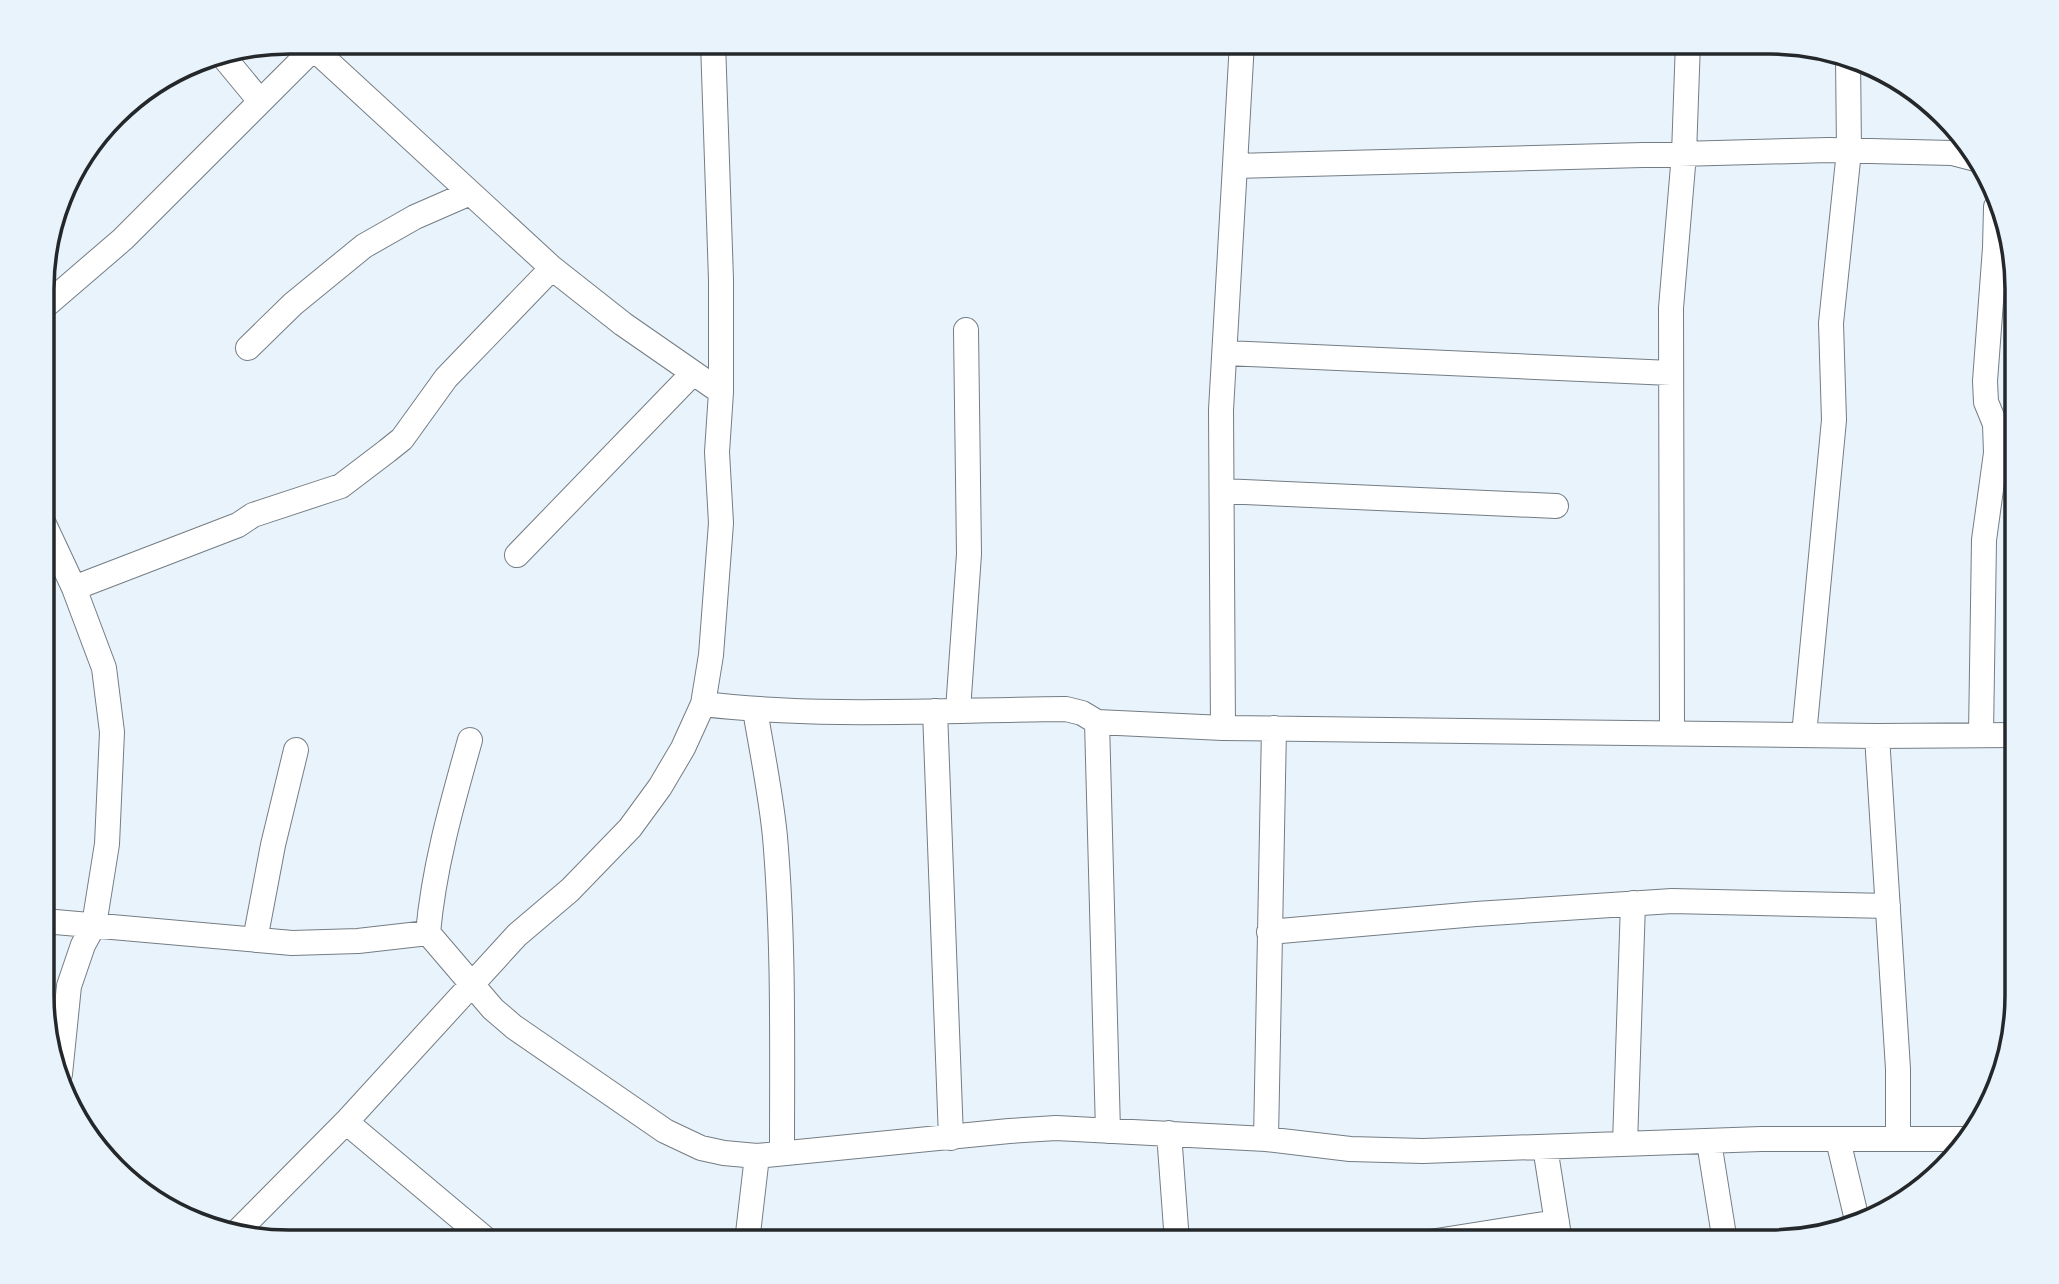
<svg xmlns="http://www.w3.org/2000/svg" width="2059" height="1284" viewBox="0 0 2059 1284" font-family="'Sofia Sans Condensed',sans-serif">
<rect width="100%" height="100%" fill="#e9f3fb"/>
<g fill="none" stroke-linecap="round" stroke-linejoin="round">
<g stroke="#747d84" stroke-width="26">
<path id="minor" d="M313,48l239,220 71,56 98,68
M222,55l38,46
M1235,166l594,-16 123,3 27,7
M44,307l79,-68 197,-197
M248,348l45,-44 71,-58 51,-29 55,-24
M1225,353l446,20
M1222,491l334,15
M44,524l30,64 30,80 8,64 -5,112 -13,81 -11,20 -14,41 -9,88
M517,555l176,-182
M74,588l164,-63 15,-10 88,-29 46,-35 15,-12 44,-61 106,-110
M703,704c120,14 242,6 363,5l16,4 15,9 126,6 654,8 139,-1
M755,710c7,42 16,85 20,127 9,105 7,210 7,315
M958,710l11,-156 -3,-224
M935,711l16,427
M1097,722l11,409
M1223,728l-2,-318 21,-368
M1672,733l-1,-425 13,-154 4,-112
M1981,734l3,-194 12,-87 -1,-29 -9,-22 -1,-21 10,-133 1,-41
M1804,735l30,-315 -3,-97 18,-172 -1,-94
M1877,736l21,333v70
M44,921l248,22 66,-2 70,-8 65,76 21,18 151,104 36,17 23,5 33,3 252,-25 47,-3 210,11 84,10 73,2 338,-12h207
M1269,932l207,-18 196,-13 216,5
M428,933c6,-67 24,-129 42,-193
M255,940l18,-95 23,-95
M346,1122l143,120
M1169,1133l8,109
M1266,1139l8,-411
M1838,1140l19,80
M1709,1142l16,100
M1625,1144l8,-241
M1545,1147l15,95
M234,1235l112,-113 171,-187 53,-45 60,-62 30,-41 23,-39 20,-44 8,-49 10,-132 -4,-71 4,-60v-112l-8,-238
M747,1242l10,-86
M1430,1242l127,-20"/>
</g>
<use href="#minor" stroke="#fff" stroke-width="24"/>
</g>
<path d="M0 0H2059V1284H0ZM289 54H1770A235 235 0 0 1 2005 289V995A235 235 0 0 1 1770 1230H289A235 235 0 0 1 54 995V289A235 235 0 0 1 289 54Z" fill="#e9f3fb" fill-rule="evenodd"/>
<path fill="none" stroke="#24282b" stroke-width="3.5" d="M289 54H1770A235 235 0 0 1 2005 289V995A235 235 0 0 1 1770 1230H289A235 235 0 0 1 54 995V289A235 235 0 0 1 289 54Z"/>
</svg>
